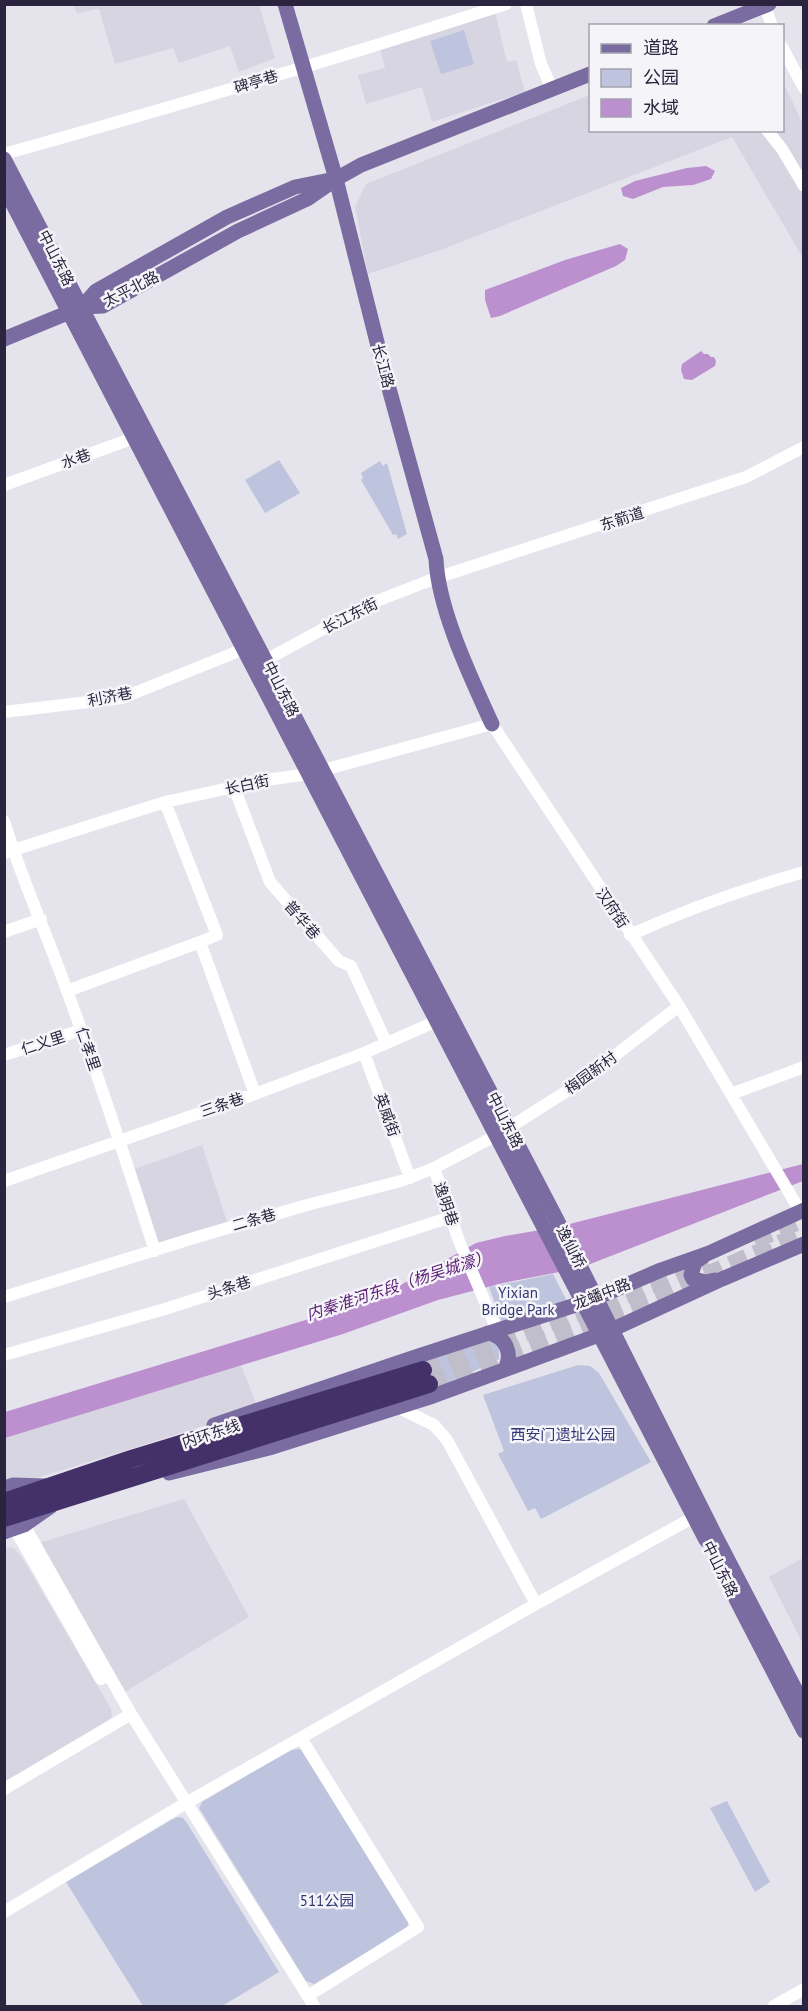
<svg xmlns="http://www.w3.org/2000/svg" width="808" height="2011" viewBox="0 0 808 2011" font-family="'PT Sans','Noto Sans SC',sans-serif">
<rect width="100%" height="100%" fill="#e5e4ed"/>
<path fill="#d6d5e1" d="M73,5h186l16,53 -36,14 -9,-26 -51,17 -6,-15 -58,16 -16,-55 -22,4z
M494,8l13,54 9,-2 9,32 -93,30 -10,-35 -56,17 -8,-29 27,-7 -6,-23z
M783,82l20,42v134l-71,-121 -289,112 -75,25 -13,-67 11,-23 224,-89v35h192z
M202,1145l27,83 -74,23 -26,-80z
M241,1365l17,44 -253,79v-50z
M184,1499l65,118 -126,76 -84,-150z
M4,1548h10l9,11 88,150 1,7 -2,6 -105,62z
M803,1558v86l-34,-67z"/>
<path fill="#bec4dd" d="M464,30l10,34 -33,10 -11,-33z
M279,460l21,33 -35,20 -20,-33z
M380,461l3,5 4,-3 20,71 -9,5 -2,-5 -3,1 -32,-55 2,-2 -2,-5z
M553,1274l17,33 -66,21 -15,-41z
M485,1342h9l5,6v11l-58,28 -11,-31z
M578,1365l12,1 9,7 52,89 -110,57 -6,-11 -7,3 -30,-57 6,-3 -21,-56z
M300,1749l4,3 104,168v5l-3,5 -91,54 -8,-3 -107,-173 3,-6 88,-52z
M727,1801l43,81 -15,10 -45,-84z
M178,1817l5,1 4,5 92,149 -57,34h-79l-77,-124 107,-63z"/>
<path fill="#bc8fcf" d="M706,166l9,5 -4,8 -18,6 -30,2 -30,12 -10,-3 -2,-8 14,-7 52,-13z
M620,244l8,5 -3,11 -9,6 -116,50 -9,2 -6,-18v-10l80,-30z
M701,351l3,3h4l3,3h3l2,4 -1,5 -23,14 -8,-1 -3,-9 1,-6z
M803,1164v17l-223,87 -77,15 -65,17 -95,34 -338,104v-26l343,-105 51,-21 77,-43 29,-7 53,-9z"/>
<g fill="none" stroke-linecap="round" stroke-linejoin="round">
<path stroke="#c0beca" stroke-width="18" stroke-dasharray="18 9" stroke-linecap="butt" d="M754,1240l50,-21
M423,1370l239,-89 45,-20
M429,1384l239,-92 136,-59"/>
<path stroke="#fff" stroke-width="12" d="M526,4l15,60 11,25
M764,4l8,22
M782,47l22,41
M767,130l15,19 22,37
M4,154c168,-47 336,-96 502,-150
M4,485l138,-50
M266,660l103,-56 67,-26 310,-101 58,-30
M4,712l118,-14 122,-49
M234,787l36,95 69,79 12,5 35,76
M165,802l52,133 -17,7
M4,821c17,57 42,111 62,167 32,87 61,175 89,263
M4,853l161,-51 69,-15 17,-5 58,-8 183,-50 187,282 121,205
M4,932l37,-13
M630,935c57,-26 114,-46 174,-63
M67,991l133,-49 55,152
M364,1053l46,125
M4,1055l77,-25
M731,1094l73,-27
M434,1168l25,73 38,89
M4,1181l251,-87 109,-41 73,-32
M4,1297l193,-60 110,-32 94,-24 33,-13 65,-34 79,-50 101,-78
M4,1355l161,-46 286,-92
M397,1407l37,18 13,15 89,164
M24,1525l107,189 183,292
M15,1529l86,150
M301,1738l117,189 -110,69
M4,1789l127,-75
M4,1912l182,-109 350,-199 158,-87
M774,2006l30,-17"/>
<path stroke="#7a6ba0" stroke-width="15" d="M285,4l51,175 49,195 51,185c2,50 35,119 56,165
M714,26l55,-22
M4,159l553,1061 158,315 89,171
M4,187l702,1353
M82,307l14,-16 131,-74 68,-30 35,-7
M4,339l78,-32 21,-1 135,-75 69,-32 29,-20 25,-14 229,-91
M704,1256l-9,6 -4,13 2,4 13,3 9,-2
M488,1333c18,3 25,21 17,36
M214,1425l201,-68 176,-57 70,-30 48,-17 95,-43
M169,1473l100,-25 164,-52 174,-64 115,-53 82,-35
M4,1488l9,-3 33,1
M4,1532l20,-7 27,-19
M736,1599l68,132"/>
<path stroke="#443169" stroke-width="18" d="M4,1502l127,-43 292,-89
M4,1518l425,-134"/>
</g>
<g text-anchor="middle" stroke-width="5" stroke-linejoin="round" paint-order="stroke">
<g font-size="15" fill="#2b243e" stroke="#f5f5f9">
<text transform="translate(256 82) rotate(-17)" y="5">碑亭巷</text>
<text transform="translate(56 258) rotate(63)" y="5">中山东路</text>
<text transform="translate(131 289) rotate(-27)" y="5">太平北路</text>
<text transform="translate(383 366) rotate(75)" y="5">长江路</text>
<text transform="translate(76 459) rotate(-20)" y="5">水巷</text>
<text transform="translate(622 519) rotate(-18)" y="5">东箭道</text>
<text transform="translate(350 616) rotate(-27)" y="5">长江东街</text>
<text transform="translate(281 689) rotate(63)" y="5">中山东路</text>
<text transform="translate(110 697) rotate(-11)" y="5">利济巷</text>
<text transform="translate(247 785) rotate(-12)" y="5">长白街</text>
<text transform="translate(612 908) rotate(56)" y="5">汉府街</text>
<text transform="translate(302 920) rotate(49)" y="5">普华巷</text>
<text transform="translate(43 1043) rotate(-18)" y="5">仁义里</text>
<text transform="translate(88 1049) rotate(71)" y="5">仁孝里</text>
<text transform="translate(591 1073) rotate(-36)" y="5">梅园新村</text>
<text transform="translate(222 1105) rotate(-19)" y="5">三条巷</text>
<text transform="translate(387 1115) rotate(70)" y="5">英威街</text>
<text transform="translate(505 1120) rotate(63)" y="5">中山东路</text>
<text transform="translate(446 1204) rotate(71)" y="5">逸明巷</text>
<text transform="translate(254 1220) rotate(-16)" y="5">二条巷</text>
<text transform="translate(571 1247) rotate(63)" y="5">逸仙桥</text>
<text transform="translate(229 1288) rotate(-18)" y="5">头条巷</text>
<text transform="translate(602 1294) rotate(-21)" y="5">龙蟠中路</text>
<text transform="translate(211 1434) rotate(-18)" y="5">内环东线</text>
<text transform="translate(720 1569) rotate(63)" y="5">中山东路</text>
</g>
<g font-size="15" fill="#303573" stroke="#f5f5f9">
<text x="518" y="1298">Yixian<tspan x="518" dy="17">Bridge Park</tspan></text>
<text x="563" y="1440">西安门遗址公园</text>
<text x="327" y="1906">511公园</text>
</g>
<g font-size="16" font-style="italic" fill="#5e2177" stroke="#f5f5f9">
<text transform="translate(398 1285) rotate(-18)" y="6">内秦淮河东段（杨吴城濠）</text>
</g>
</g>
<rect width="808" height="2011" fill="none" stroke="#2b243e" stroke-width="12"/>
<rect x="589" y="24" width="195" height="108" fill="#f5f5f9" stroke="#a4a1ae" stroke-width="1.5"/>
<rect x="601" y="44" width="30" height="9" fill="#7a6ba0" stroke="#a4a1ae" stroke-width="1.5"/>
<text x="643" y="54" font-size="18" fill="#2b243e">道路</text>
<rect x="601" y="69" width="30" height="18" fill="#bec4dd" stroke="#a4a1ae" stroke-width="1.5"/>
<text x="643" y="84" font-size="18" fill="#2b243e">公园</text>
<rect x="601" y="99" width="30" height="18" fill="#bc8fcf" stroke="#a4a1ae" stroke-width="1.5"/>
<text x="643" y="114" font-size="18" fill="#2b243e">水域</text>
</svg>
